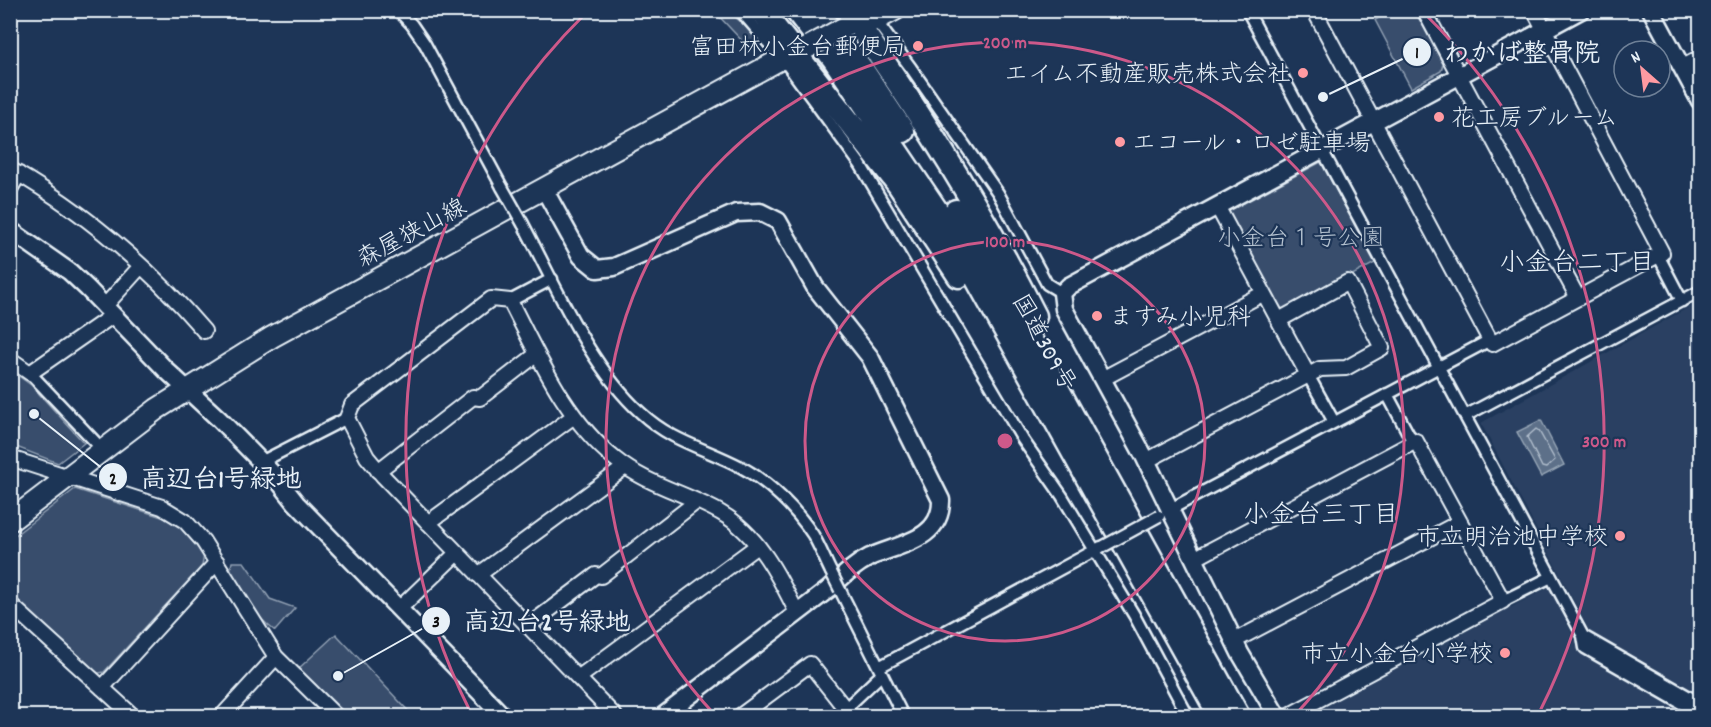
<svg xmlns="http://www.w3.org/2000/svg" width="1711" height="727" viewBox="0 0 1711 727" font-family="Dekko,'Klee One',sans-serif">
<rect width="100%" height="100%" fill="#1d3557"/>
<filter id="ink" filterUnits="userSpaceOnUse"><feTurbulence type="fractalNoise" baseFrequency=".0167" numOctaves="2"/><feDisplacementMap in="SourceGraphic" scale="12" xChannelSelector="R" yChannelSelector="G"/><feConvolveMatrix kernelMatrix="1 2 1 2 8 2 1 2 1" color-interpolation-filters="sRGB"/></filter>
<g filter="url(#ink)">
<path fill="#2a4162" d="M1700,301v397l-110,-66 -109,-209z
M1549,587l31,63 116,66h-388z"/>
<path fill="#374d6c" stroke="#909fb2" stroke-width="1.5" d="M1393,10l22,1 28,53 -2,7 -30,17 -36,-68z
M714,11h15l28,27v9l-10,-1z
M1321,162l54,101 -94,50 -54,-101z
M10,370l21,15 53,58 -26,20 -47,-18z
M75,489l90,29 14,8 25,29 -2,11 -98,106 -10,2 -83,-77 -1,-58z
M232,562h12l26,37 25,9 -20,23c-21,-16 -33,-37 -45,-60z
M336,634l77,82h-71l-46,-45z"/>
<path fill="#5d7089" stroke="#95a4b5" stroke-width="1.5" d="M1541,420l23,45 -23,12 -24,-45z"/>
<g fill="none" stroke-linecap="round" stroke-linejoin="round">
<path stroke="#b0bdcc" stroke-width="1.5" d="M1536,429l3,2 16,29 -9,8 -4,-1 -15,-30z"/>
<g stroke="#e8f1f8" stroke-width="15">
<path id="pedestrian" d="M398,10l14,15 13,19 77,143
M740,10l49,57 71,97 163,276 39,56 72,119 54,101
M868,10l43,58 87,125 49,91 15,9
M1247,10l336,626 2,12 115,66
M523,224c33,62 66,142 118,189 31,29 64,35 100,54 28,15 55,42 72,68 7,12 12,25 18,37
M1658,255l24,46
M510,301l42,-22
M30,373l72,76
M1308,375l26,47
M1387,394l22,41 7,6
M1465,416l235,-125
M261,462l86,-44
M1167,511l323,-171
M840,590l63,126
M1503,601l48,-24
M1583,636l117,67
M879,667l222,-120
M845,709l37,-35"/>
</g>
<g stroke="#e8f1f8" stroke-width="18">
<path id="minor" d="M1314,10l178,334 170,-91 -128,-243
M1424,10l154,288
M10,169c74,42 139,98 194,162
M10,189l9,-15
M1217,206l91,169
M104,307l37,-41
M10,359l20,14 82,-57
M1102,379l162,-86
M10,458l152,49 23,14 18,20 73,116 60,59
M1146,461l174,-92 26,-1 36,-20 -34,-66 -69,38
M378,471l95,-74 7,1 57,-44
M428,523l146,-107
M1194,559l222,-118 87,160 -215,115
M478,575l147,-108
M10,604l123,112
M399,609l58,-56
M528,626l68,-51 5,1 95,-74
M1234,641l226,-119
M578,678l179,-132
M102,688l115,-126
M222,716l54,-59
M615,716l-232,-240 -16,-19 -20,-39 5,-13 139,-106 19,2c29,56 55,118 105,158 32,26 71,34 106,54 37,21 58,63 76,100
M740,716l70,-52 41,52"/>
</g>
<g stroke="#e8f1f8" stroke-width="21">
<path id="tertiary" d="M1651,10l49,91
M1683,68l17,-9
M544,189l37,67 16,13 17,-2 122,-54 24,-1 18,9 37,66 55,70 71,143c1,40 -42,44 -71,57 -16,8 -28,20 -41,32l-166,127
M10,230l60,42 17,16 79,82 53,49 55,56 22,28 207,213
M1277,716l-37,-63 -96,-197 -80,-147 -2,-16 7,-7 512,-276"/>
</g>
<g stroke="#e8f1f8" stroke-width="24">
<path id="secondary" d="M856,22l20,-2 19,-10
M10,521l147,-112 115,-72 509,-278 28,-12"/>
</g>
<g stroke="#e8f1f8" stroke-width="27">
<path id="trunk" d="M761,10l138,175 60,91
M796,10l38,49 115,170 271,487
M816,10l47,61 40,60
M848,10c70,99 133,198 187,306
M956,211l36,59 246,446"/>
</g>
<use href="#pedestrian" stroke="#1d3557" stroke-width="10"/>
<use href="#minor" stroke="#1d3557" stroke-width="14"/>
<use href="#tertiary" stroke="#1d3557" stroke-width="16"/>
<use href="#secondary" stroke="#1d3557" stroke-width="20"/>
<use href="#trunk" stroke="#1d3557" stroke-width="22"/>
<g stroke="#e8f1f8" stroke-width="15" stroke-linecap="butt">
<path id="pedestrian-bridge" d="M502,187l21,37
M1104,546l55,-30
M831,572l9,18"/>
</g>
<g stroke="#e8f1f8" stroke-width="24" stroke-linecap="butt">
<path id="secondary-bridge" d="M810,46l35,-19"/>
</g>
<use href="#pedestrian-bridge" stroke="#1d3557" stroke-width="10"/>
<use href="#secondary-bridge" stroke="#1d3557" stroke-width="20"/>
</g>
</g>
<g fill="none" stroke="#cd598a" stroke-width="3">
<circle cx="1005" cy="441" r="200"/>
<path d="M716 716A399 399 0 1 1 1294 716"/>
<path d="M471 713A599 599 0 0 1 585 14M1425 14A599 599 0 0 1 1539 713"/>
</g>
<g fill="#ff9aa2" stroke="#1d3557" stroke-width="2">
<circle cx="918" cy="46" r="6"/>
<circle cx="1303" cy="73" r="6"/>
<circle cx="1439" cy="117" r="6"/>
<circle cx="1120" cy="142" r="6"/>
<circle cx="1097" cy="316" r="6"/>
<circle cx="1620" cy="536" r="6"/>
<circle cx="1505" cy="653" r="6"/>
</g>
<g text-anchor="middle" stroke-width="4.5" stroke-linejoin="round" paint-order="stroke">
<g font-size="24" fill="#e8f1f8" stroke="#1d3557" text-anchor="end">
<text x="906" y="54">富田林小金台郵便局</text>
<text x="1291" y="81">エイム不動産販売株式会社</text>
<text x="1451" y="125" text-anchor="start">花工房ブルーム</text>
<text x="1132" y="150" text-anchor="start">エコール・ロゼ駐車場</text>
<text x="1109" y="324" text-anchor="start">ますみ小児科</text>
<text x="1608" y="544">市立明治池中学校</text>
<text x="1493" y="661">市立小金台小学校</text>
</g>
<g font-size="24" fill="#e8f1f8" stroke="#1d3557">
<text transform="translate(411 232) rotate(-28)" y="8">森屋狭山線</text>
<text transform="translate(1045 342) rotate(61)" y="8">国道309号</text>
</g>
<g font-size="24" fill="#b3c0ce" stroke="#1d3557">
<text x="1301" y="245">小金台１号公園</text>
</g>
<g font-size="26" fill="#e8f1f8" stroke="#1d3557">
<text x="1577" y="270">小金台二丁目</text>
<text x="1321" y="522">小金台三丁目</text>
</g>
</g>
<circle cx="1005" cy="441" r="9" fill="#cd598a" stroke="#1d3557" stroke-width="3"/>
<g font-size="18" text-anchor="middle" font-weight="bold" fill="#cd598a" stroke="#1d3557" stroke-width="4.5" stroke-linejoin="round" paint-order="stroke">
<text x="1005" y="48">200 m</text>
<text x="1005" y="247">100 m</text>
<text x="1604" y="447">300 m</text>
</g>
<path fill="none" stroke="#e8f1f8" stroke-width="2" d="M1323 97L1417 52M34 414L113 477M338 676L436 621"/>
<g fill="#e8f1f8" stroke="#1d3557" stroke-width="2">
<circle cx="1323" cy="97" r="6"/>
<circle cx="34" cy="414" r="6"/>
<circle cx="338" cy="676" r="6"/>
<circle cx="1417" cy="52" r="15"/>
<circle cx="113" cy="477" r="15"/>
<circle cx="436" cy="621" r="15"/>
</g>
<g font-size="18" text-anchor="middle" font-weight="bold" fill="#111">
<text x="1417" y="58">1</text>
<text x="113" y="484">2</text>
<text x="436" y="627">3</text>
</g>
<g font-size="26" text-anchor="middle" font-weight="bold" fill="#e8f1f8" stroke="#1d3557" stroke-width="4.5" stroke-linejoin="round" paint-order="stroke">
<text x="1522" y="61">わかば整骨院</text>
<text x="221" y="487">高辺台1号緑地</text>
<text x="547" y="630">高辺台2号緑地</text>
</g>
<rect width="1711" height="727" fill="none" stroke="#1d3557" stroke-width="36"/>
<rect x="18" y="18" width="1675" height="691" fill="none" stroke="#e8f1f8" stroke-width="2" filter="url(#ink)"/>
<g transform="translate(1642 69) rotate(332)"><circle r="28" fill="#1d3557" stroke="#6e8097" stroke-width="1.5"/>
<path d="M0-4.5L10 22L0 15L-10 22Z" fill="#ff9aa2"/>
<text y="-9" font-size="16" font-weight="bold" text-anchor="middle" fill="#e8f1f8">N</text>
</g>
</svg>
